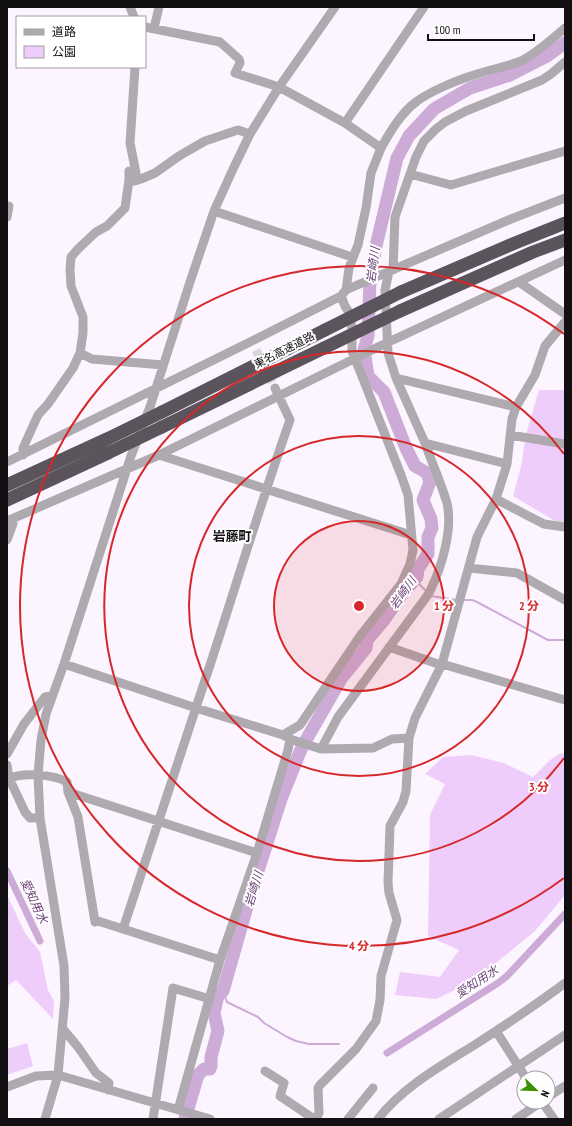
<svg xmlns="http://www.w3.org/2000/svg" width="572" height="1126" viewBox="0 0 572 1126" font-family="'PT Sans Narrow','Noto Sans JP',sans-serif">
<rect width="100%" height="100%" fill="#fcf5ff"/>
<path fill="#efcdfa" d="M539,390h26v132l-10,-1 -42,-25 8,-29 5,-33z
M561,753l4,1v141l-30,36 -61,50 -38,18 -41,-4 5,-23 40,5 19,-27 -31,-14 2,-121 15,-31 -20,-10 18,-17 28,-2 33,8 29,14 17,-17z
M7,895l18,38 15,19 8,38 6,11 -1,18 -37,-39 -9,6z
M27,1043l6,23 -26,9v-26z"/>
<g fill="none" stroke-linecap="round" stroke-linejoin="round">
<path stroke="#cdabd7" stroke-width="2" d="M417,577l2,7 8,8
M431,596l25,4
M462,600h10l5,2 71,38h17
M223,991l4,11 31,15 6,6 23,14 9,4 13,3h30"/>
<path stroke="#cdabd7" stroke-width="7" d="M7,871l33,70
M387,1053l111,-70 9,-7 58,-62"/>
<path stroke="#cdabd7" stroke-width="13" d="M185,1119l13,-44 6,-6h6l1,-3v-9l7,-26 -4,-18 3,-14 3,-6 3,-2 27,-95 31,-97 21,-52 39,-68 25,-31 1,-8 17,-20 18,-26 15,-17 1,-8 10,-15v-17l4,-9 -1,-9 -8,-19 7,-18 -3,-9 -12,-7 -9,-18 -22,-56 -16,-16 -4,-26 4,-14 2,-55 6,-35 21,-88 12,-22 25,-27 36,-21 40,-13 37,-19 18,-13"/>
<path stroke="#d9d3dc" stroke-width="9" stroke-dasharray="9 4.5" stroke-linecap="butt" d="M256,350l19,38"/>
<path stroke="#aeaaaf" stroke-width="9" d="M130,7l4,10
M145,27l75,15 19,17 1,4 -5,10 44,14 66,36 36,25 -10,25 -5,35 -8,37 -9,23 -3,22
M154,28l5,-21
M135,67l-5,76 6,30 -1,8
M345,123l79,-116
M381,148c9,-16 20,-35 35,-46 14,-11 44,-23 61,-28 15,-5 29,-7 44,-13 16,-8 30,-21 44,-33
M410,174l41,11 114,-34
M129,180l6,1 6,-2 14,-6 24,-17 26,-15 33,-11 12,4
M214,211l138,46
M7,217l2,-11
M393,270l2,-53 21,-60 8,-16 12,-12 9,-7 21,-11 76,-31 9,-6 14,-12
M389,271l-4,19 3,63 8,25 29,65 82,21
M519,282l46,32
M80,353l12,6 71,6
M396,378l120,29
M510,435l55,9
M23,455v-7l15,-33 10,-11 25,-36 7,-15 3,-20v-16l-12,-31 -1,-16 1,-13 7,-8 18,-17 11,-6 18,-18 4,-28v-9
M159,455l252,80
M7,462l245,-121 89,-45 5,-6 9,-4 156,-67 54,-21
M496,499l17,9 31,16 21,3
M7,521l152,-66 221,-109 185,-86
M7,540l6,-16v-5
M469,568l48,5 48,27
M389,647l49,17h4l123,36
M64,664l132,44 87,27 7,4 31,10 52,-1 19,-9 17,-1
M283,735l17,-10 60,-89 41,-52 9,-20 3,-14 -5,-55 -7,-20 -49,-124v-21l-2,-16 -5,-8 -4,-10
M321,749l17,-32 81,-110c4,-6 9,-11 12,-18 11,-23 22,-60 16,-86 -6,-20 -15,-40 -22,-60
M7,754l17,-30 21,-27 7,-2
M7,765l2,13 16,34 5,6h10
M7,779c15,-7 46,-5 60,3l1,10 10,25 17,105 3,-1 122,39
M68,792l189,61
M123,929c29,-90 60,-180 89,-270 26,-80 50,-160 78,-239l-15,-32
M63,1029l15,18 18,26 13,10 -1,7
M496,1031l30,47
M265,1071l19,12 -4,13 34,23
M7,1087l29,-11 22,-1 152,44
M548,1097l17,-11
M542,1102l12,17
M178,1110l42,-150 37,-107 31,-103 2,-11
M45,1119l13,-44 7,-77 -1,-32 -24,-148 -2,-43 3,-35 5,-26 18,-50 67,-208 19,-49 40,-125 24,-71 20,-44 16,-33 29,-47 56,-80
M153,1119l20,-131 37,11
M316,1119l3,-6 -1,-25 2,-3 36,-36 20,-28 4,-21 1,-24 16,-56 -8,-27 -1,-11 2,-56 13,-24 3,-11 3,-53 6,-20 27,-54 35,-127 19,-38 11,-35 5,-45 4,-12 19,-32 10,-29 20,-24
M348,1119l25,-31
M378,1119c26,-33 63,-53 98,-75 28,-18 55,-36 81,-55l8,-6
M439,1119l126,-84
M516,1119l25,-17"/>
<path stroke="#5b545d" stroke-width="13" d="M401,292l114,-49 50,-20
M400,311l133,-59 32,-12
M162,412l163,-82
M162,427l162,-79
M7,485l100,-46
M7,500l101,-47"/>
<path stroke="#5b545d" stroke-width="13" d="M325,330l76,-38
M324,348l76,-37
M107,439l55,-27
M108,453l54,-26"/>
</g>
<circle cx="359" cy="606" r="85" fill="#d62828" fill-opacity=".12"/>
<g fill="none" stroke="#d62828" stroke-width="2">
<circle cx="359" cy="606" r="85"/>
<circle cx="359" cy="606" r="170"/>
<path d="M564 758A255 255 0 1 1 564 454"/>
<path d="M564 878A340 340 0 1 1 564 334"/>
</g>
<g text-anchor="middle" stroke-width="4" stroke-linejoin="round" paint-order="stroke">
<g font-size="11" fill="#131014" stroke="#fff">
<text transform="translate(284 350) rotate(-27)" y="4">東名高速道路</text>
</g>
<g font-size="12" font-style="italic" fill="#6e437b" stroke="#fff">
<text transform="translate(373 265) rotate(-82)" y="4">岩崎川</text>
<text transform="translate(403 593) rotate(-54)" y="4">岩崎川</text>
<text transform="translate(254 889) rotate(-73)" y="4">岩崎川</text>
<text transform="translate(34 901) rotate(65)" y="4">愛知用水</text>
<text transform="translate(477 982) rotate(-33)" y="4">愛知用水</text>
</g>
<g font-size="13" font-weight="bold" fill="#131014" stroke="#fff">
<text x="232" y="541">岩藤町</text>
</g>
</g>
<circle cx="359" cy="606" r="6" fill="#d62828" stroke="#fff" stroke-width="2"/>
<g font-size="12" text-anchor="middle" font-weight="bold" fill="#d62828" stroke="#fff" stroke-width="4" stroke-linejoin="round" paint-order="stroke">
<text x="444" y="610">1 分</text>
<text x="529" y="610">2 分</text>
<text x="539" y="791">3 分</text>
<text x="359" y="950">4 分</text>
</g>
<rect width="572" height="1126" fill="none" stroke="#131014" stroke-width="16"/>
<rect x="16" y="16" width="130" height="52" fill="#ffffff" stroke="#a19fa1"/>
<rect x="24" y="29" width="20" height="6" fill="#aeaaaf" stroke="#a19fa1"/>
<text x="52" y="36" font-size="12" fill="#131014">道路</text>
<rect x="24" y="46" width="20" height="12" fill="#efcdfa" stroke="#a19fa1"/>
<text x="52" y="56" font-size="12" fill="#131014">公園</text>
<g transform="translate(536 1090) rotate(113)"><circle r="19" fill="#ffffff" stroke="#a19fa1"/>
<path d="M0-3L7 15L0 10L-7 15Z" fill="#3a9202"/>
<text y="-6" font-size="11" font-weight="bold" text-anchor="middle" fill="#131014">N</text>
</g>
<path d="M428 34v6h106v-6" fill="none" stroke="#131014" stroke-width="2"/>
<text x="434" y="34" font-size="12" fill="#131014" stroke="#ffffff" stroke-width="3" paint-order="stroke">100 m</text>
</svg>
